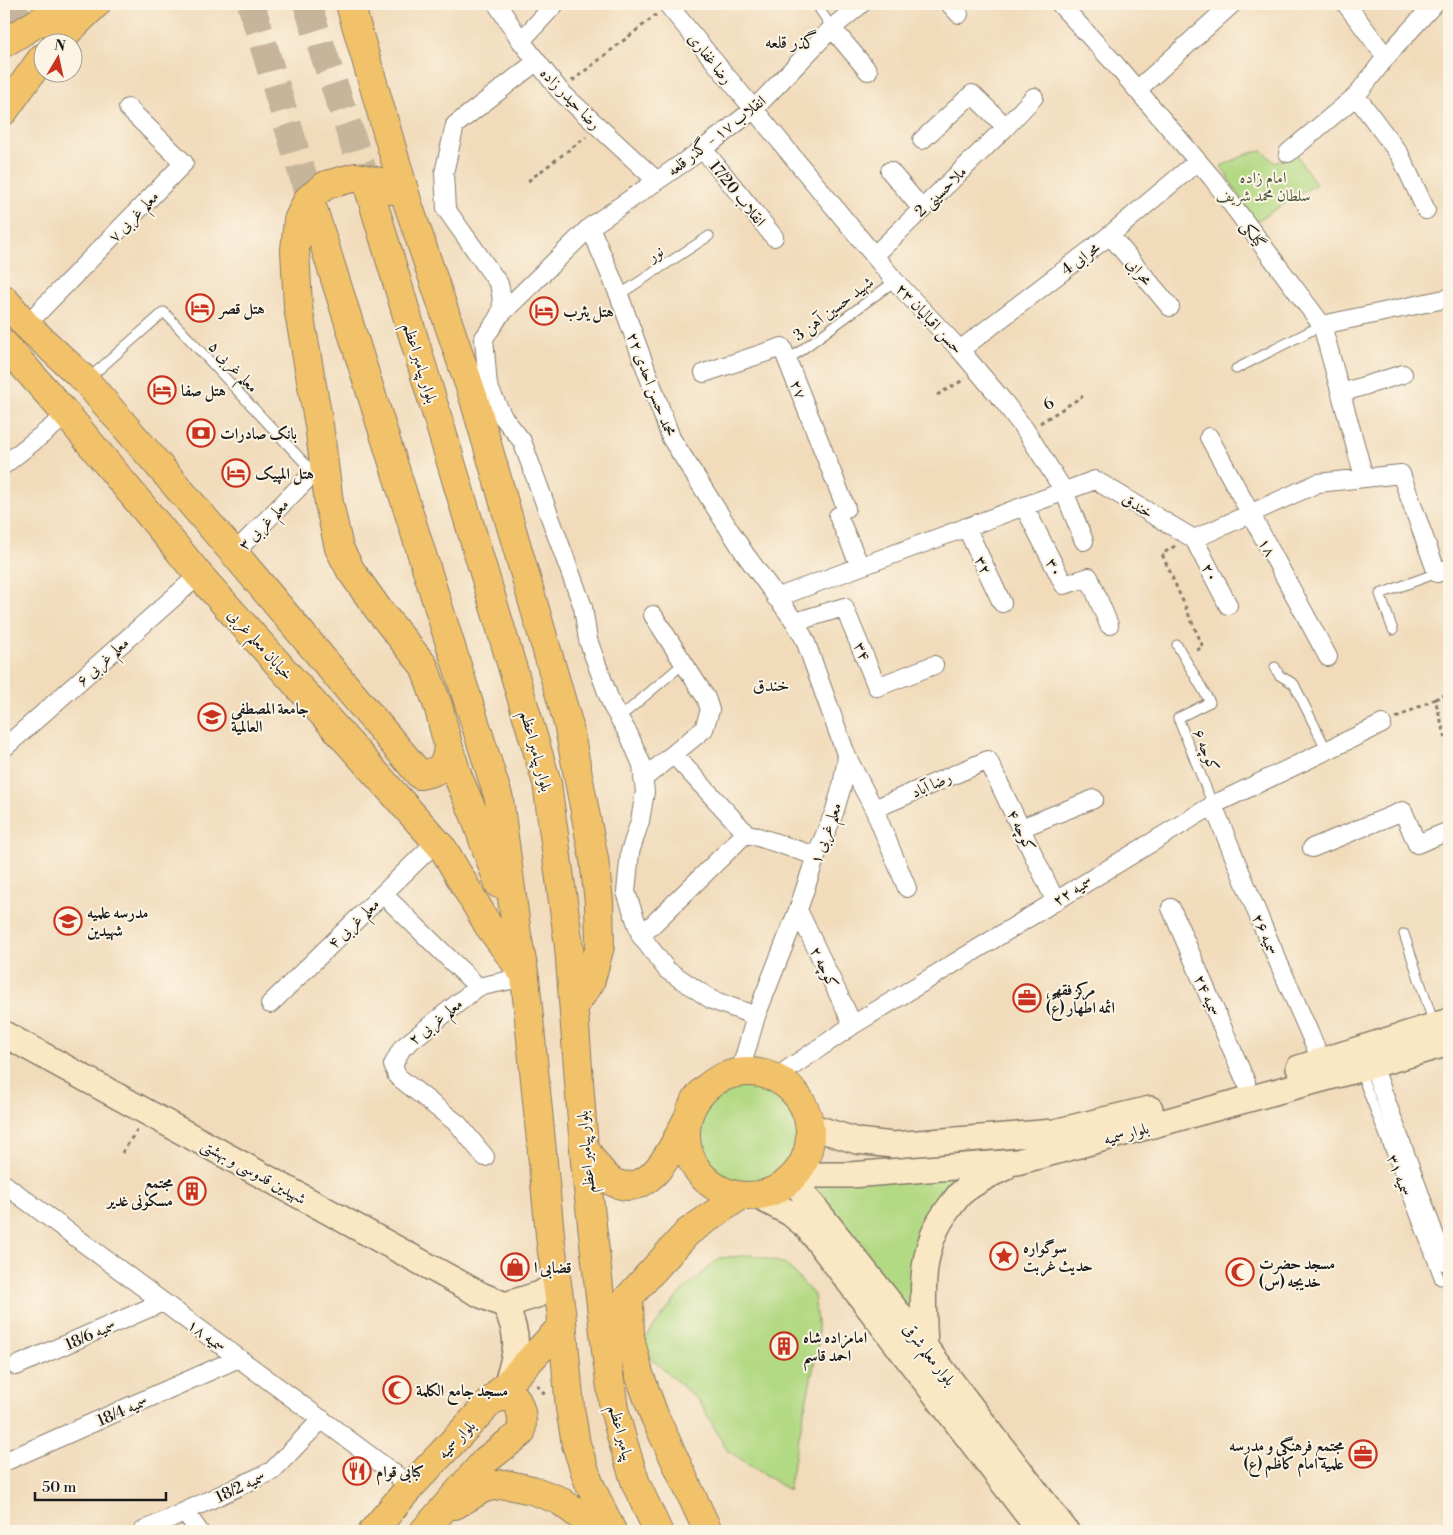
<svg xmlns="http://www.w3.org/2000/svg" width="1453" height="1535" viewBox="0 0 1453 1535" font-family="'Libre Bodoni',Amiri,serif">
<rect width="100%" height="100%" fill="#fcf5e5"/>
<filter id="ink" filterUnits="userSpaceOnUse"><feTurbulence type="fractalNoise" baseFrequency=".02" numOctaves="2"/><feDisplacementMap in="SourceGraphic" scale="10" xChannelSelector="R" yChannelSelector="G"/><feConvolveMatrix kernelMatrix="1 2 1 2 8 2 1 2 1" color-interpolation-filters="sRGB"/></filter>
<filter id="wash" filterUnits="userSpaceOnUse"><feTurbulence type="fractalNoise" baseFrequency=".0096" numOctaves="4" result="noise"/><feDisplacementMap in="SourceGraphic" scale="20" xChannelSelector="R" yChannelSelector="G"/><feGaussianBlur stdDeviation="1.12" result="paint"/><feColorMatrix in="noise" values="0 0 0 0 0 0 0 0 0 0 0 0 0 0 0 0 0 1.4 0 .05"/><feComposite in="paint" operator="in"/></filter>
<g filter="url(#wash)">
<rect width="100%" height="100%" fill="#f1dbbb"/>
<path fill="#b2d983" stroke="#677a50" d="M1263,151l12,12 21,-9 20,30 -61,38 -34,-56 29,-13z
M699 1135a49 49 0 1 1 98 0a49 49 0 1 1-98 0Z
M1017,1162l-74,53 -18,132 -131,-169z
M752,1255l34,9 28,31 5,45 -31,150 -61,-40 -27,-48 -62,-55 43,-55 39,-34z"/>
</g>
<g filter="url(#ink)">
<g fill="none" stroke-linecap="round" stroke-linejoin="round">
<path stroke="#c6b59b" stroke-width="28" stroke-dasharray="28 14" stroke-linecap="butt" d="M251,4l63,208
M307,4l63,188
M4,21l30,-17"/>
<g stroke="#867c6c" stroke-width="11">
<path id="lane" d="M816,4l16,24
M619,295l90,-59
M788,360l107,-79
M1236,369l86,-44
M88,379l76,-67 149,160
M1393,630l-13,-36 57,-21
M1177,645l33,57 -32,16 35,87
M1275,667l4,8 15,9 33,67
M619,718l65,-55
M1404,934l30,90
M1360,1071l80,209
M1448,1531h1"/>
</g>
<g stroke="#867c6c" stroke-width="20">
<path id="street" d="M497,4l24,37 39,50 97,90
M950,4l9,10
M1060,4l55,60 98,115 109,146 42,152
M1346,4l40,53
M668,5l227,276 65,69 44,52 22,29 38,60 20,50
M832,28l36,43
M521,41l34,-37
M536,62l-81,63 -11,48 2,36 53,75c7,29 1,31 -15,54l4,48 15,31 19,24 61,166 5,33 24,66 17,29 13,30 3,27 -5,29 -10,31 -4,40 15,44 26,34 45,30 44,16
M1137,90l95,-86
M1356,96l44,59 26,55
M922,140l50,-46 34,33 28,-30
M703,149l71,88
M1288,153l68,-57 30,-39 48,-53
M890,171l32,38
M1110,235l60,72
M875,255l131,-128
M501,314l89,-87
M26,325l158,-162 -56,-55
M1322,325l127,-27
M960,350l150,-115 88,-74
M704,373l78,-26 64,161
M1341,393l62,-19
M1209,437l119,220
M4,465l63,-50
M1024,506l40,79 25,-8 20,48
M838,516l22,50
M966,527l36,76
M1194,539l34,66
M234,553l91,-92
M776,598l64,-24 255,-94 99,59 124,-56 83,-9 36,99 12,-5
M795,622l49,-15 33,80 57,-22
M4,748l195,-173
M674,755l72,78 70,23
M847,757l27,52 33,79
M643,779l61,-50 6,-19 -4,-12 -53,-83
M1213,805l50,122 59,135
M874,809l114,-49 67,140
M1021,828l73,-29
M1312,848l91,-37 14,33 32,-13
M383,894l95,93
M1171,908l75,174
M798,910l55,115
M641,936l105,-103
M270,1004l166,-162
M1373,1065l71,196
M740,1072l16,-56 42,-106 18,-54 18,-43 8,-27 5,-29 -42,-117 -10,-18 -50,-68 -74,-116 -52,-143 -29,-68 113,-78 50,-39 79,-82 29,-24
M775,1078l78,-53 360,-220 169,-81
M485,1157l-27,-33 -61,-48 -4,-11 9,-17 76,-61 47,-10
M4,1184l407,302
M16,1366l147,-64
M4,1462l235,-104
M185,1512l14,19
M143,1531l129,-60 50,-52"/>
</g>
<g stroke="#867c6c" stroke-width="28">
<path id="secondary" d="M4,1034l477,261 24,10
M1299,1068l150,-47
M810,1126l47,15 36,4 161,-13 96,-23
M794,1175h56l167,-13 342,-93 90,-26
M792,1179l133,168 141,184
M757,1196l33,17 17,14 233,304
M505,1305c16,34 12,47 1,81
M505,1305l35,-11 16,-10
M925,1347c-2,-49 -8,-98 24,-139 4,-5 8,-11 12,-15 13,-11 28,-18 43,-25"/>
</g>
<g stroke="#867c6c" stroke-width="30">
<path id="primary" d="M350,4l58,200 66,195 94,324 26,136 5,43 1,44 -10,37 -16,23
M57,42l39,-38
M4,43l64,-39
M4,111l38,-53
M392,190l-12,-8 -24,-5 -30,8 -18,14 -10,21 -3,30 3,57 21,118 10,78 10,45 12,23 27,38 46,57 15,43 9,36 10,32 16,37 25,70
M370,192l177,591 22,163 16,216 22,197 7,50 8,30 14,45 22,47
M314,212l185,587 18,136 8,42 26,268 10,65 9,98 6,36 13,39 23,48
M4,299l22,26 60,56 148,172 186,222c21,-4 26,-8 28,-30
M4,344l63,71 132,160 245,275 44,75 32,44
M686 1134a62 62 0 1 1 124 0a62 62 0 1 1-124 0Z
M584,1148c9,12 18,29 31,35 37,16 59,-39 72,-63
M629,1297l1,40 9,37 15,41 54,116
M617,1310l71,-78 52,-36
M455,1505l29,-17 20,-4 28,6 27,10 41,31
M373,1531l38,-45 151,-160
M424,1531l62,-71 35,-27c2,-14 1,-22 -5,-34l-9,-3 -12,3"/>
</g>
<path stroke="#867c6c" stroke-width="3" stroke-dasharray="4 4" stroke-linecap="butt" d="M572,81l84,-66
M528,181l58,-44
M937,395l28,-16
M1040,423l43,-27
M1175,546l-13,8 41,93 -8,4
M1435,699l14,-6
M1396,718l39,-19 14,51
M122,1153l15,-23
M537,1385l10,12"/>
<use href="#lane" stroke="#fff" stroke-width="9"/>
<use href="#street" stroke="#fff" stroke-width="18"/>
<use href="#secondary" stroke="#fae7c3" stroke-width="25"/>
<use href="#primary" stroke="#f2c26a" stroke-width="28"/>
</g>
</g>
<defs>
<g id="hotel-ring" transform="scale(1.4375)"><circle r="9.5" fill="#fcf5e5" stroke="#c8321e" stroke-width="1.5"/><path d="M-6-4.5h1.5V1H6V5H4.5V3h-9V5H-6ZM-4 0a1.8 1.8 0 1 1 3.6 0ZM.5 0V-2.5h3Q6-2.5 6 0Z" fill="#c8321e"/></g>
<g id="bank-ring" transform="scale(1.4375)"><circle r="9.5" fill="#fcf5e5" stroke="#c8321e" stroke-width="1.5"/><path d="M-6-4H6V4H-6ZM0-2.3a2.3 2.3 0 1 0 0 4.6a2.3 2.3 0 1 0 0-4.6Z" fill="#c8321e"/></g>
<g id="university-ring" transform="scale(1.4375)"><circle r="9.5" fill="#fcf5e5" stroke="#c8321e" stroke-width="1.5"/><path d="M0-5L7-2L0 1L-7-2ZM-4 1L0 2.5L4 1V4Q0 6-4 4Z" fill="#c8321e"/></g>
<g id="school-ring" transform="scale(1.4375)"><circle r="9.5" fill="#fcf5e5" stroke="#c8321e" stroke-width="1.5"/><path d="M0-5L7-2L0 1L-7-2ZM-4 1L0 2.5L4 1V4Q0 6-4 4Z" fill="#c8321e"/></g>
<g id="office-ring" transform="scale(1.4375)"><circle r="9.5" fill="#fcf5e5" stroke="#c8321e" stroke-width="1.5"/><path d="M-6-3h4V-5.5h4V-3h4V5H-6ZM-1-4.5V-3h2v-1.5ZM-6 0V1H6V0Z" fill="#c8321e"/></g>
<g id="building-ring" transform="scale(1.4375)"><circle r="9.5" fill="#fcf5e5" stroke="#c8321e" stroke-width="1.5"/><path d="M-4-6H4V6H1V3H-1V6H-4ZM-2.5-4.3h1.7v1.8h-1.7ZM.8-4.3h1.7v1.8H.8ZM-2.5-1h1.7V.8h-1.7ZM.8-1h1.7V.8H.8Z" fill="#c8321e"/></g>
<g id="sight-ring" transform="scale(1.4375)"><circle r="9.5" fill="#fcf5e5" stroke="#c8321e" stroke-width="1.5"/><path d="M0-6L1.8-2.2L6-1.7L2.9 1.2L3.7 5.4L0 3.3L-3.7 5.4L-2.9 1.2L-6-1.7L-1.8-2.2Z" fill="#c8321e"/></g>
<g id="shop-ring" transform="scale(1.4375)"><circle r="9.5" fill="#fcf5e5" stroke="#c8321e" stroke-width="1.5"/><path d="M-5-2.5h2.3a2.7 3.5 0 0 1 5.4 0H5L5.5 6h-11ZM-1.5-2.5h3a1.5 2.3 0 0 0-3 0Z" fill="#c8321e"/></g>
<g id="mosque-ring" transform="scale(1.4375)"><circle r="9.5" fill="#fcf5e5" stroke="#c8321e" stroke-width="1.5"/><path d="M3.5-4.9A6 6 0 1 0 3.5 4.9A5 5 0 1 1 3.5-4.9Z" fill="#c8321e"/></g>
<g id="restaurant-ring" transform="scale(1.4375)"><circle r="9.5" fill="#fcf5e5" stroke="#c8321e" stroke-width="1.5"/><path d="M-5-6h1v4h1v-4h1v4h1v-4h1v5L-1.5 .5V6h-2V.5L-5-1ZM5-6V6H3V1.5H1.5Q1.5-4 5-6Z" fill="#c8321e"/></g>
</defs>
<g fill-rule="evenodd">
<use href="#hotel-ring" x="200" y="308"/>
<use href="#hotel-ring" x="544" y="311"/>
<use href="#hotel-ring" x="162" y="390"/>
<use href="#bank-ring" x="201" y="433"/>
<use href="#hotel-ring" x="236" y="473"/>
<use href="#university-ring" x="212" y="717"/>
<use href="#school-ring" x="68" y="921"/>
<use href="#office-ring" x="1027" y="998"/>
<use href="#building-ring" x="192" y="1191"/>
<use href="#sight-ring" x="1004" y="1256"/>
<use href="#shop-ring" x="515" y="1267"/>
<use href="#mosque-ring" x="1240" y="1272"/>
<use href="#building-ring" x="784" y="1346"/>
<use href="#mosque-ring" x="397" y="1390"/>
<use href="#office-ring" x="1363" y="1454"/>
<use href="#restaurant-ring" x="357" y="1471"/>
</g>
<g text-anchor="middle" stroke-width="4" stroke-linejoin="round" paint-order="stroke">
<g font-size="16" fill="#1c1c1c" stroke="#fcf5e5">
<text transform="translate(711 58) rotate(51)" y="6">رضا غفاری</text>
<text transform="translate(571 98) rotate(46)" y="6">رضا حیدر زاده</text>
<text transform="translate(716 135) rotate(-38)" y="6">انقلاب ۱۷ - گذر قلعه</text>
<text transform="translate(940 191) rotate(-44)" y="6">ملاحسینی 2</text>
<text transform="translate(738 193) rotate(51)" y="6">انقلاب 17/20</text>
<text transform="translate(133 216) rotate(-46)" y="6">معلم غربی ۷</text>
<text transform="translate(1254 234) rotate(53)" y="6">گیلکی</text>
<text transform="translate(655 253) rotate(-33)" y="6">نور</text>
<text transform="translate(1080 258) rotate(-37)" y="6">محرابی 4</text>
<text transform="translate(1140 271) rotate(50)" y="6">محرابی</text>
<text transform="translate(833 308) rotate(-37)" y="6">شهید حسین آهن 3</text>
<text transform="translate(930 318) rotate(47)" y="6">۲۳ حسن اقبالیان</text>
<text transform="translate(421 363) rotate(73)" y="6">بلوار پیامبر اعظم</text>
<text transform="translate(234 366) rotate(47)" y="6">معلم غربی ۵</text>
<text transform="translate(652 384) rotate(69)" y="6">۲۲ محمد حسن احدی</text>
<text transform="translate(799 389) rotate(69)" y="6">۲۷</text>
<text transform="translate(1048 403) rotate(-31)" y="6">6</text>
<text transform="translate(1138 505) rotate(31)" y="6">خندق</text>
<text transform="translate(263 524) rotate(-46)" y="6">معلم غربی ۳</text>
<text transform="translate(1268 547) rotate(62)" y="6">۱۸</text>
<text transform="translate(984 565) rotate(65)" y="6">۳۲</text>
<text transform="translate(1055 567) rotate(63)" y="6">۳۰</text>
<text transform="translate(1211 572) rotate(63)" y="6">۲۰</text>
<text transform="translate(261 644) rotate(48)" y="6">خیابان معلم غربی</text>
<text transform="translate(863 651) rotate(67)" y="6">۳۴</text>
<text transform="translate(102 661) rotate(-42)" y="6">معلم غربی ۶</text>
<text transform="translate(1207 750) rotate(68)" y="6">کوچه ۶</text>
<text transform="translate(537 751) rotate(75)" y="6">بلوار پیامبر اعظم</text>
<text transform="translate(931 784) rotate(-24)" y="6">رضا آباد</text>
<text transform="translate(1022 830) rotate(64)" y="6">کوچه ۴</text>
<text transform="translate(825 833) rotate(-70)" y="6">معلم غربی ۱</text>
<text transform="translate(1072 890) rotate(-32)" y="6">سمیه ۲۲</text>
<text transform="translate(353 923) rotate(-44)" y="6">معلم غربی ۴</text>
<text transform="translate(1266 934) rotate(67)" y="6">سمیه ۲۶</text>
<text transform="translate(825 967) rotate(64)" y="6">کوچه ۲</text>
<text transform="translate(1208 995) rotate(67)" y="6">سمیه ۲۴</text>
<text transform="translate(435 1021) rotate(-39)" y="6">معلم غربی ۲</text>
<text transform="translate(1126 1133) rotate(-15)" y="6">بلوار سمیه</text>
<text transform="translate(585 1152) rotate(-95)" y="6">بلوار پیامبر اعظم</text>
<text transform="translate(254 1171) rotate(29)" y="6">شهیدین قدوسی و بهشتی</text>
<text transform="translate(1400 1175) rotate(69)" y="6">سمیه ۳۱</text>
<text transform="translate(90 1334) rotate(-24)" y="6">سمیه 18/6</text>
<text transform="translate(207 1335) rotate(37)" y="6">سمیه ۱۸</text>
<text transform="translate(930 1354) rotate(52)" y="6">بلوار معلم شرقی</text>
<text transform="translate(122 1410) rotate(-24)" y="6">سمیه 18/4</text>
<text transform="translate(622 1433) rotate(75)" y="6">پیامبر اعظم</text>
<text transform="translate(456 1439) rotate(-46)" y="6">بلوار سمیه</text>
<text transform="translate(240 1486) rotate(-26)" y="6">سمیه 18/2</text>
</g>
<g font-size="16" fill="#49553b" stroke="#fcf5e5">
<text x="1263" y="183">امام زاده<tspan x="1263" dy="18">سلطان محمد شریف</tspan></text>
</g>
<g font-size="16" font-weight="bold" fill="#1c1c1c" stroke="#fcf5e5" text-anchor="start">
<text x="219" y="314">هتل قصر</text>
<text x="563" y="317">هتل یثرب</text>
<text x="181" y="396">هتل صفا</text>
<text x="220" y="439">بانک صادرات</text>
<text x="255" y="479">هتل المپیک</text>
<text x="231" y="714">جامعة المصطفی<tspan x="231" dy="18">العالمیة</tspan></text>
<text x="87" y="918">مدرسه علمیه<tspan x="87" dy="18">شهیدین</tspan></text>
<text x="1046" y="995">مرکز فقهی<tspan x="1046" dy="18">ائمه اطهار (ع)</tspan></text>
<text x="173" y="1188" text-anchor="end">مجتمع<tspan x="173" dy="18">مسکونی غدیر</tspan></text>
<text x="1023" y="1253">سوگواره<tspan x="1023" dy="18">حدیث غربت</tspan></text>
<text x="1259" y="1269">مسجد حضرت<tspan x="1259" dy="18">خدیجه (س)</tspan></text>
<text x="534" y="1273">قضابی ا</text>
<text x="803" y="1343">امامزاده شاه<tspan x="803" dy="18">احمد قاسم</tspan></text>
<text x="416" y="1396">مسجد جامع الکلمة</text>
<text x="1344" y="1451" text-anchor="end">مجتمع فرهنگی و مدرسه<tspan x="1344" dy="18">علمیه امام کاظم (ع)</tspan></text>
<text x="376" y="1477">کبابی قوام</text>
</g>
<g font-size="18" fill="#1c1c1c" stroke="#fcf5e5">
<text x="791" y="48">گذر قلعه</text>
<text x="771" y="691">خندق</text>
</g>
</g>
<rect width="1453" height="1535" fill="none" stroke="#fcf5e5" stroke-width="20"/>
<g transform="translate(58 58) rotate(9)"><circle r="24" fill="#fcf5e5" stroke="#a29e95"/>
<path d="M0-4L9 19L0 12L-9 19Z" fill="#c8321e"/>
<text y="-8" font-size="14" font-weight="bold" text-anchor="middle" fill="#1c1c1c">N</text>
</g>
<path d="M35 1492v8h131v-8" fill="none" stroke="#1c1c1c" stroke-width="2.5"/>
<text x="42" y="1492" font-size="15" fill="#1c1c1c" stroke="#fcf5e5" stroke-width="4" paint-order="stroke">50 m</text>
</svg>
